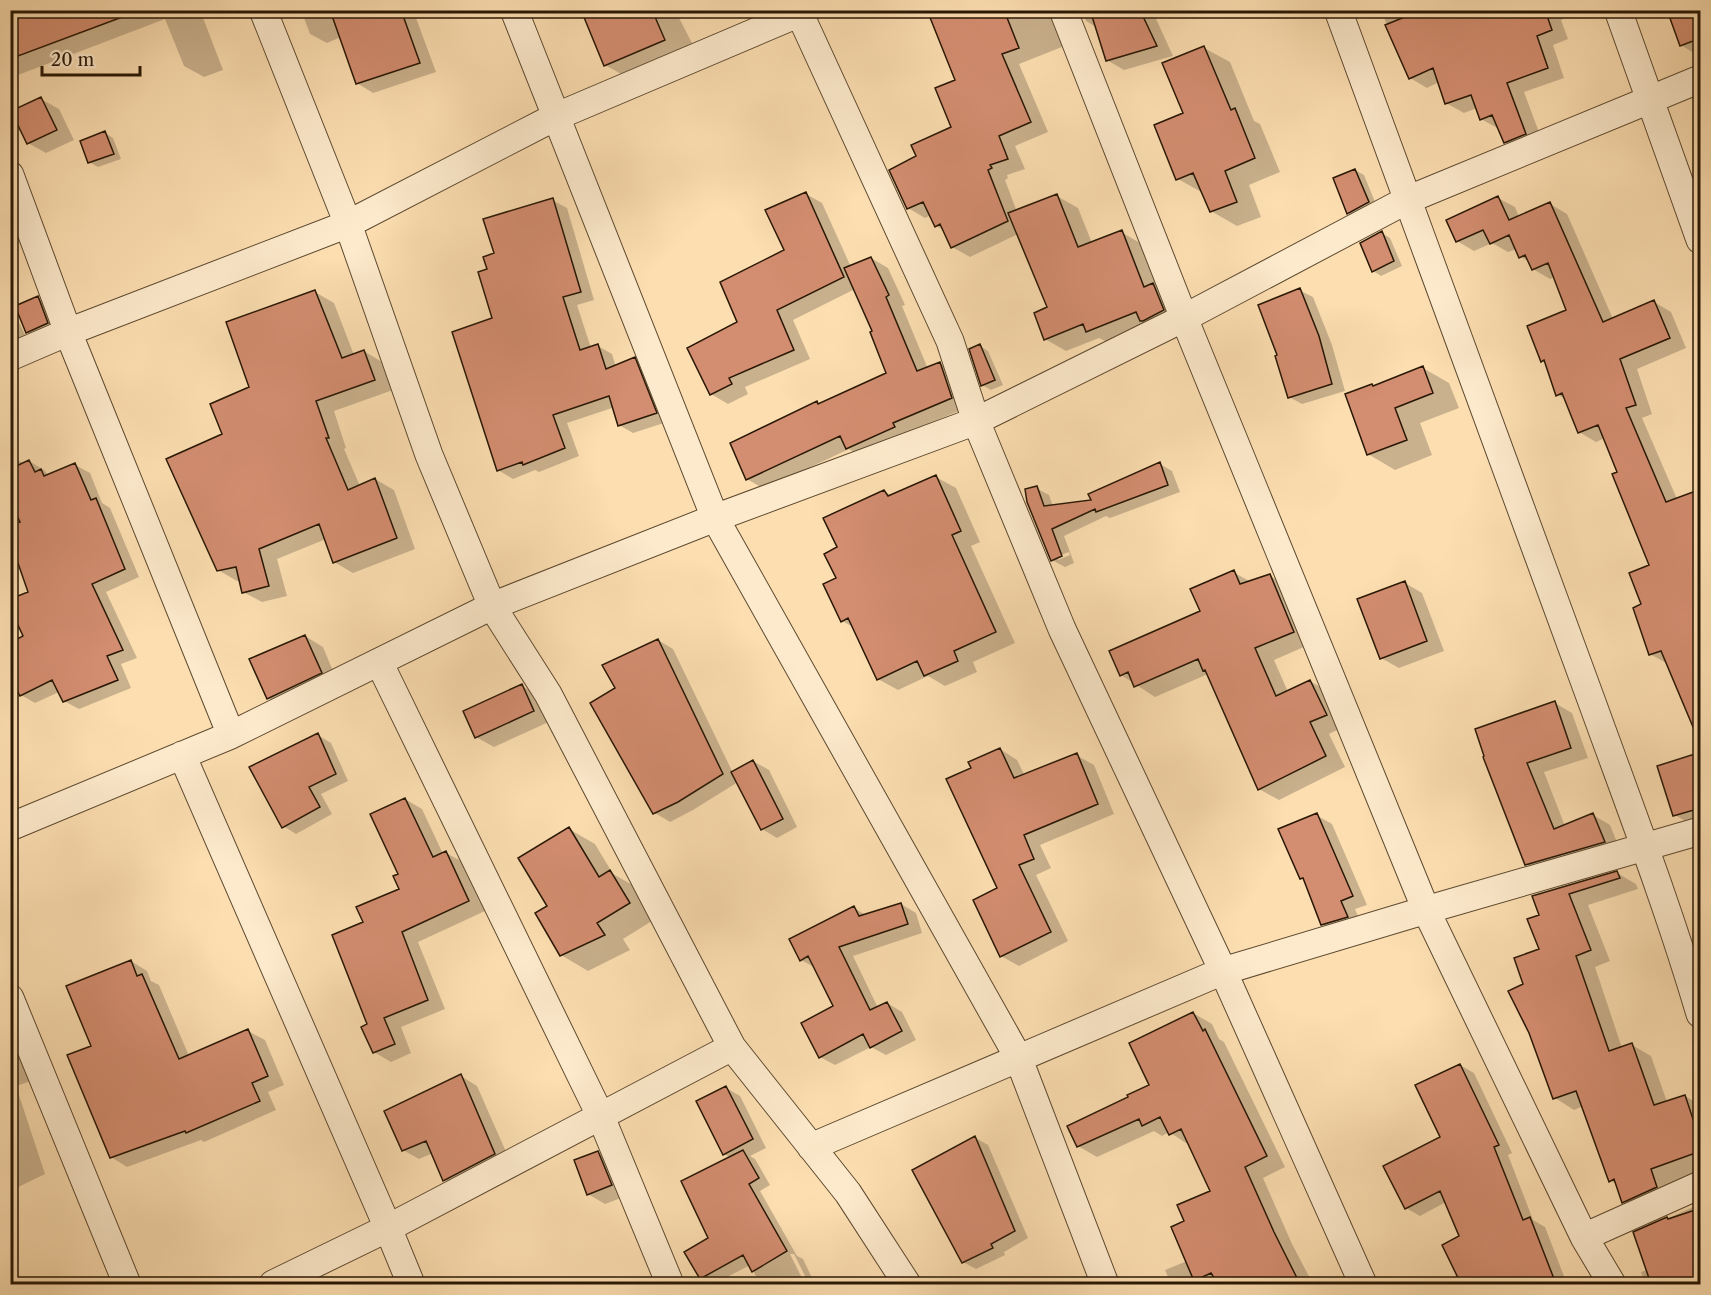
<svg xmlns="http://www.w3.org/2000/svg" width="1711" height="1295" viewBox="0 0 1711 1295" font-family="'Libre Caslon Text',serif">
<rect width="100%" height="100%" fill="#fcdeb1"/>
<filter id="stains"><feTurbulence type="fractalNoise" baseFrequency=".00333" numOctaves="4"/><feColorMatrix values="0 0 0 0 .2 0 0 0 0 .09 0 0 0 0 .02 0 0 0 .5 -.17"/></filter>
<radialGradient id="worn" r=".72"><stop offset=".6" stop-color="#630" stop-opacity="0"/><stop offset="1" stop-color="#630" stop-opacity=".3"/></radialGradient>
<path fill="#0003" fill-rule="evenodd" d="M10,10h190l23,60 -19,7 -20,-11 -19,-47 -147,56 -8,-5z
M301,10h112l23,62 -63,21 -16,-10 -16,-46 -14,6 -17,-9z
M583,10h101l-7,4 16,31 -70,30 -18,-10z
M932,10h136l4,33 -53,21 29,68 -33,14 10,23 -18,6 1,3 -3,2 12,32 40,-16 21,12 14,35 29,-11 21,12 42,78 -75,21 -10,-5 -33,13 -21,-12 4,-31 -31,-74 -48,23 -18,-10 -7,-16 -9,-5 -5,-11 -6,3 -17,-10 10,-51 35,-29 4,-48z
M1082,10h70l21,46 -49,14 -17,-10 -11,-33 -10,-6z
M1384,10h200l-23,10 7,19 -15,6 11,33 -40,14 19,51 -21,9 -17,-10 -6,-13 -18,-10 -4,-11 -13,5 -18,-10 -7,-21 -12,6 -17,-10 -29,-67z
M1700,10v47l-19,-12z
M1204,48l26,14 24,59 6,3 20,48 -31,13 12,32 -24,9 -26,-15 -8,-18 -25,-14 7,-65z
M41,99l18,10 15,31 -28,13 -18,-10z
M105,133l8,5 8,21 -23,8 -9,-5z
M1355,170l9,5 13,32 -20,10 -8,-4z
M806,194l16,9 29,64 20,-9 17,10 17,37 -3,1 26,63 12,-6 17,10 11,34 -59,25 -46,26 -14,-9 -85,40 -17,-10 70,-76 3,2 68,-31 -14,-42 -19,-43 -62,31 17,39 -65,28 3,7 -20,10 -17,-10 -22,-45 50,-26 47,-72z
M1498,198l17,9 4,10 31,-13 17,10 46,105 41,-17 17,10 15,36 -49,21 15,45 -10,4 35,81 -9,165 -18,-10 -7,-49 8,-39 -32,-93 -14,-35 -9,4 -17,-10 -13,-32 -9,-6 -10,-30 -5,-3 26,-50 -13,-34 -5,2 -17,-10 -2,-6 -10,-6 -4,-8 -9,3 -16,-9 -18,8 -17,-10z
M552,200l15,8 27,92 -17,5 14,43 7,-2 14,8 4,13 18,-8 15,8 21,54 -37,12 -14,-8 -7,-17 -45,15 12,33 -40,16 -4,-2 -22,9 -15,-9 -4,-152 -5,-49 7,-15z
M1382,233l8,5 12,28 -21,10 -8,-5z
M1299,290l14,7 19,48 13,46 -43,13 -13,-7z
M315,292l19,11 20,52 10,-4 18,11 11,28 -59,21 12,37 -2,1 16,37 15,-7 19,11 21,59 -62,24 -19,-11 -8,-23 -49,20 10,37 -25,6 -19,-10 -2,-12 -4,1 -19,-11 6,-136 27,-46z
M38,298l8,5 10,25 -21,9 -8,-5z
M10,303l17,36 -17,7z
M980,346l8,5 15,34 -12,5 -9,-5z
M1423,368l26,15 10,25 -39,15 12,32 -37,15 -27,-16 4,-69 2,2z
M15,458l9,6 5,-3 15,9 5,6 26,-11 15,8 12,30 8,5 29,69 -33,15 31,66 -16,6 10,24 -52,21 -15,-8 -5,-9 -24,11 -14,-8 9,-103 -20,-56v-76z
M1160,464l12,7 8,21 -70,26 -4,-2 -42,20 10,27 -9,4 -13,-7 -16,-72 13,7 4,11 40,-5zM1069,552l1,3 -12,5v-4z
M936,477l20,11 24,54 -9,4 44,97 -42,19 4,10 -32,14 -17,-10 -30,14 -20,-11 -23,-51 -13,-7 -4,-42 1,-31 45,-57 8,5z
M1233,572l18,10 19,-6 20,11 23,56 -39,17 14,32 22,-11 20,12 15,33 -16,8 16,33 -66,33 -20,-11 -51,-115 -53,23 -34,-22 81,-63z
M1405,583l17,10 22,58 -45,17 -18,-10z
M305,636l18,11 15,36 -53,25 -17,-10z
M658,640l15,9 60,124 20,-12 16,9 28,57 -20,11 -15,-9 -24,-47 -45,28 -23,12 -15,-9 -63,-110 25,-14z
M522,686l18,10 11,25 -57,26 -18,-10z
M1555,703l17,10 16,45 -44,14 21,54 28,-11 17,10 11,27 -77,22 -18,-10 -41,-106z
M318,735l13,8 17,38 -27,13 11,20 -36,20 -13,-8z
M1000,749l17,11 8,16 51,-21 18,10 20,49 -74,31 11,23 -15,7 32,66 -49,25 -18,-10 -2,-67 -26,-121z
M1700,753v69l-8,3 -17,-10z
M405,799l17,10 21,45 3,-1 17,9 22,49 -67,31 27,67 -44,18 10,26 -20,9 -17,-10 -5,-27 -4,-102 36,-33 -1,-16z
M1316,815l16,9 35,81 -12,4 7,17 -25,7 -15,-9 -17,-45 -4,-1z
M569,829l26,15 18,30 23,13 19,32 -32,20 7,11 -42,21 -27,-16 -12,-49z
M1617,873l19,11 2,5 -50,16 22,56 -15,6 27,81 10,-3 19,11 16,46 18,-6 15,9v82l-57,26 -19,-11 -7,-17 -7,-5 -27,-74 -9,4 -19,-12 -30,-113 16,-36v-34l-7,-18z
M901,904l15,9 6,20 -69,23 25,52 9,-5 15,9 14,28 -30,15 -15,-8 -36,18 -15,-8 15,-50 -19,-39 -15,-8 53,-52 12,7z
M131,961l16,10 4,10 8,4 30,71 59,-25 17,9 19,45 -16,7 8,18 -72,32 -3,-2 -74,27 -16,-10 -18,-110z
M1193,1013l19,11 7,15 5,3 61,125 -22,11 29,66 21,40h-142l-6,-14 22,-9 -1,-39 26,-30 -23,-47 -20,-13 -7,4 -8,-5 -57,26 -19,-11 73,-60z
M10,1028l27,51 -21,7 29,88 -35,17z
M1460,1065l14,8 38,80 -4,2 25,65 12,7 22,57h-131l22,-9 3,-38 -15,-35 -26,14 -14,-8 36,-70z
M461,1076l16,10 34,77 -50,26 -16,-9 -12,-27 -14,6 -16,-9z
M726,1088l14,8 26,52 -16,8 5,3 15,26 -10,6 37,65 6,3 12,25h-6l-15,-30h-4l15,30h-45l-10,-19 -36,19 -13,-6 30,-120 -7,-4z
M974,1137l14,8 40,93 -24,14 1,3 -29,14 -13,-7z
M598,1152l17,11 14,32 -24,9 -17,-10z
M1700,1204v80h-55l-4,-12 6,-2 -12,-37z
M1051,1277l13,7h-26z"/>
<path fill="#d38d70" stroke="#281704" stroke-width="1.5" d="M10,10h122l1,3 -123,46z
M330,10h71l19,53 -64,21z
M581,10h71l13,30 -61,26z
M927,10h77l15,38 -17,6 29,68 -32,14 9,23 -18,6 2,3 -4,2 20,51 -57,27 -11,-24 -5,3 -12,-25 -16,7 -18,-39 27,-14 -5,-11 40,-18 -16,-39 20,-8z
M1090,10h50l17,36 -51,15z
M1422,10h123l7,20 -15,6 11,32 -41,15 19,51 -22,9 -12,-28 -12,5 -9,-25 -26,9 -12,-36 -24,11 -24,-54z
M1667,10h34v28l-21,8z
M1204,46l27,64 4,-2 20,50 -30,13 12,31 -27,10 -17,-39 -17,7 -22,-55 29,-12 -21,-50z
M41,97l16,33 -30,14 -16,-33z
M105,131l9,23 -26,9 -8,-22z
M1355,169l14,33 -22,12 -14,-36z
M806,192l38,85 -67,33 17,40 -65,28 3,6 -22,11 -23,-47 50,-26 -17,-40 64,-32 -19,-40z
M1057,194l21,53 44,-17 22,57 9,-4 11,27 -21,11h-3l-4,-9 -50,20 -3,-8 -39,16 -10,-27 13,-6 -39,-94z
M1498,196l11,24 41,-18 53,120 51,-22 16,38 -50,21 16,46 -10,3 40,94 35,-13v257l-40,-95 -12,4 -16,-47 8,-4 -12,-31 20,-8 -37,-91 5,-2 -19,-47 -20,8 -16,-40 -6,3 -12,-36 -3,2 -14,-36 39,-16 -18,-47 -16,7 -7,-15 -6,3 -10,-23 -19,9 -7,-14 -27,12 -10,-22z
M553,198l28,94 -18,5 17,53 18,-6 8,25 29,-12 22,56 -39,13 -9,-30 -56,19 12,33 -42,17 -1,-3 -25,9 -45,-139 40,-14 -14,-46 9,-3 -4,-12 11,-4 -11,-34z
M1382,231l12,30 -22,11 -12,-29z
M871,257l18,38 -3,2 31,74 23,-9 12,36 -59,25 2,4 -49,22 -6,-13 -94,44 -16,-37 87,-42 1,3 68,-31 -16,-41 2,-1 -28,-63z
M1300,288l19,48 13,48 -44,14 -13,-42 2,-1 -19,-50z
M315,290l27,68 22,-8 11,30 -59,21 13,37h-3l22,52 27,-12 22,60 -64,25 -14,-39 -60,25 10,37 -27,7 -6,-26 -19,4 -51,-112 56,-25 -12,-30 39,-17 -23,-65z
M38,296l10,27 -22,10 -11,-27z
M980,344l15,36 -14,6 -12,-37z
M1423,366l10,27 -38,15 12,32 -40,15 -22,-61 27,-10 1,2z
M29,460l6,12 6,-3 3,7 31,-13 16,37 5,-2 29,71 -33,15 31,66 -16,6 11,24 -55,22 -11,-22 -32,16 -10,-18v-35l13,-7 -13,-28v-9l18,-7 -18,-52v-15l10,-3 -10,-21v-32z
M1160,462l8,23 -72,27 -1,-3 -43,20 10,27 -11,5 -24,-59 -2,-13 12,-3 7,20 47,-6 -3,-6z
M936,475l25,56 -9,4 44,97 -42,19 4,10 -34,15 -7,-15 -40,19 -29,-62 -7,4 -18,-38 13,-6 -12,-24 13,-7 -14,-29 61,-28 4,6z
M1234,570l6,14 30,-10 24,58 -39,16 21,48 34,-16 17,35 -17,7 16,34 -68,34 -53,-120 -2,1 -5,-12 -64,28 -6,-15 -8,4 -11,-25 91,-40 -10,-22z
M1405,581l22,60 -47,18 -23,-60z
M305,635l17,38 -55,26 -18,-40z
M658,639l65,135 -45,28 -25,12 -63,-111 25,-15 -13,-23z
M522,684l12,27 -59,27 -12,-27z
M1555,701l16,47 -44,15 27,66 39,-16 12,29 -80,23 -42,-108 1,-1 -9,-27z
M318,733l18,41 -27,13 11,20 -38,21 -33,-61z
M1000,748l14,30 63,-25 21,51 -74,31 10,24 -15,6 32,67 -51,25 -27,-57 24,-12 -51,-109 25,-11 -3,-6z
M1701,752v56l-28,8 -16,-50z
M753,760l30,59 -22,11 -30,-58z
M405,798l28,59 13,-6 23,50 -67,31 26,68 -44,18 11,26 -22,9 -12,-26 6,-3 -35,-89 31,-13 -7,-15 43,-18 -6,-13 5,-2 -28,-60z
M1317,813l36,83 -12,5 7,16 -27,8 -18,-47 -3,1 -22,-50z
M569,827l30,50 11,-7 20,33 -33,20 8,12 -45,21 -25,-43 12,-7 -29,-48z
M1617,871l3,7 -51,16 22,56 -15,6 33,95 23,-8 22,62 31,-10 16,48v8l-50,18 6,18 -35,16 -8,-24 -5,3 -33,-91 -23,8 -24,-66 -21,-42 15,-7 -9,-26 25,-9 -12,-30 12,-4 -7,-19z
M901,903l7,21 -69,23 31,63 17,-8 15,29 -32,17 -7,-14 -44,24 -18,-35 32,-17 -25,-50 -8,5 -11,-22 65,-33 5,10z
M131,960l6,16 5,-2 37,85 69,-30 20,47 -16,7 8,18 -74,32 -1,-2 -75,27 -43,-103 24,-9 -25,-60z
M1193,1012l10,19 2,-2 62,127 -22,11 29,65 26,52h-82l-7,-11 -17,8 -23,-54 13,-6 -7,-16 33,-14 -29,-62 -12,6 -9,-18 -18,9 -3,-7 -62,28 -10,-21 61,-29 -1,-2 22,-10 -20,-42z
M1460,1064l39,81 -5,2 29,73 7,-3 26,67h-95l-19,-39 17,-9 -19,-45 -35,18 -22,-43 57,-29 -25,-52z
M461,1074l34,80 -52,27 -17,-40 -24,10 -18,-40z
M726,1086l27,53 -30,16 -27,-54z
M975,1136l40,95 -24,13 2,4 -31,15 -50,-93z
M743,1150l16,28 -10,6 38,67 -35,21 -9,-17 -43,24 -16,-27 24,-14 -27,-57z
M598,1151l14,34 -25,10 -13,-35z
M1701,1208v76h-50l-18,-52 34,-15 1,2z"/>
<g fill="none" stroke-linecap="round" stroke-linejoin="round">
<g stroke="#5d492f" stroke-width="29">
<path id="street" d="M263,10l85,214 81,231 63,151 56,88 184,353 116,146 59,91
M514,10l201,508 303,539 87,227
M798,10l152,331 26,80 86,208 161,342 140,313
M1063,10l121,308 242,592 158,327 28,47
M1338,10c84,232 172,463 255,695 37,102 76,204 107,309
M1618,10l82,230
M10,175l58,157 163,403
M10,357l58,-25 280,-108 207,-107 252,-107
M379,662l222,455 69,167
M182,755l206,473 23,56
M10,827l221,-92 261,-129 223,-88 261,-97 208,-103 223,-118 293,-121
M10,998l117,286
M811,1147l412,-176 203,-61 274,-79
M1584,1237l116,-52
M273,1284l115,-56 344,-181"/>
</g>
<use href="#street" stroke="#fdeacc" stroke-width="27"/>
</g>
<rect width="1711" height="1295" fill="none" stroke="#fcdeb1" stroke-width="36"/>
<rect x="12" y="12" width="1687" height="1271" fill="none" stroke="#281704" stroke-width="3"/>
<rect x="18" y="18" width="1675" height="1259" fill="none" stroke="#281704" stroke-width="1.5"/>
<path d="M42 66v9h98v-9" fill="none" stroke="#281704" stroke-width="3"/>
<text x="51" y="66" font-size="18" fill="#281704" stroke="#fdeacc" stroke-width="4.5" paint-order="stroke">20 m</text>
<rect width="100%" height="100%" filter="url(#stains)"/>
<rect width="100%" height="100%" fill="url(#worn)"/>
</svg>
